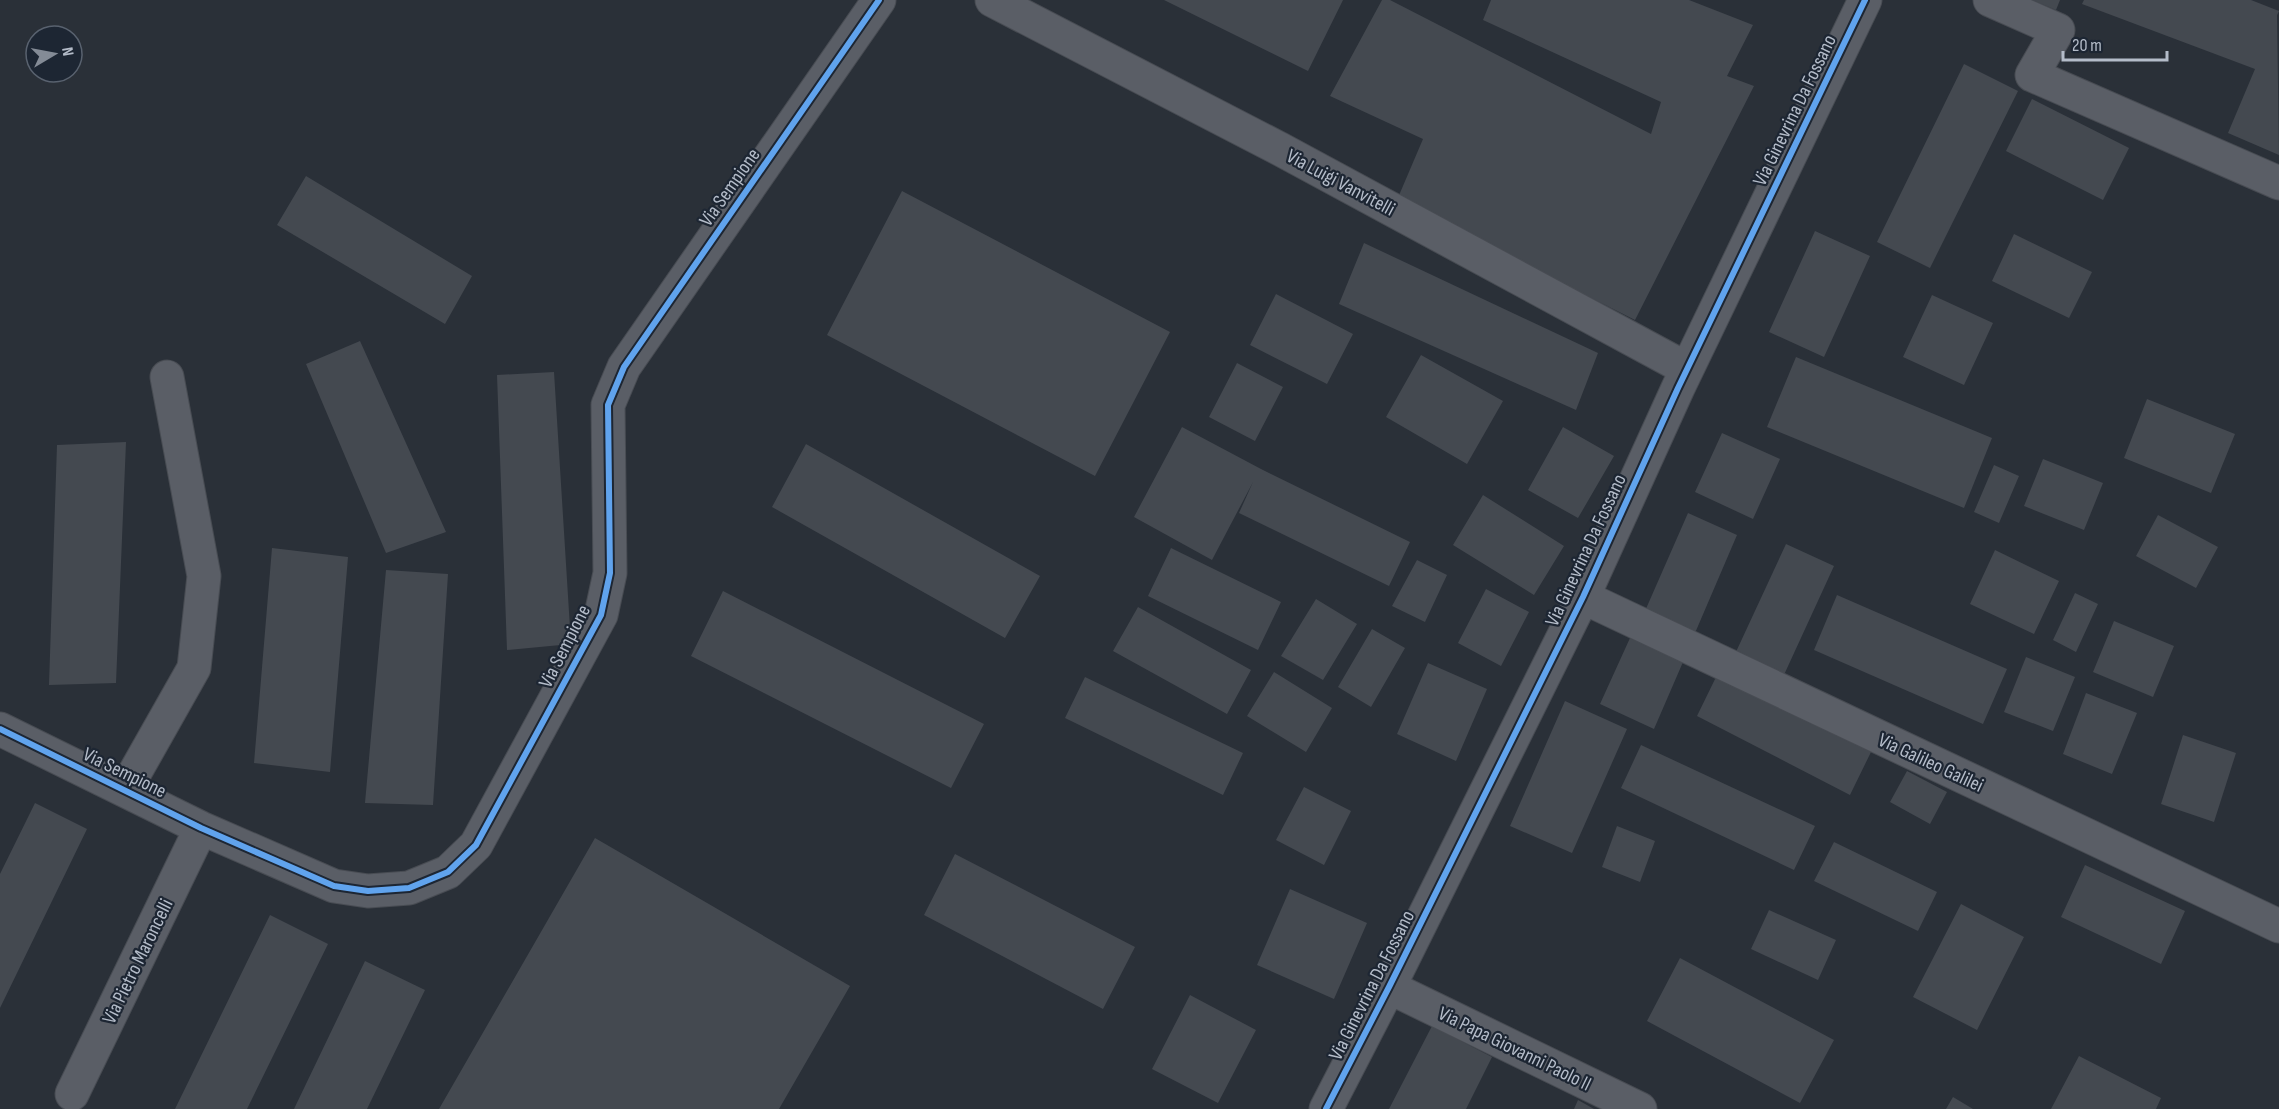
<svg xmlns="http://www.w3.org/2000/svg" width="2279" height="1109" viewBox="0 0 2279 1109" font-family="'Sofia Sans Condensed',sans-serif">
<rect width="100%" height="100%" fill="#2a3038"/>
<path fill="#444950" d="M1164,0h179l-35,71z
M1382,0h8l261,134 10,-32 -178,-82 8,-20h198l64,25 -26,51 27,10 -119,234 -238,-120 26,-61 -93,-43z
M2032,0h28l-4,10z
M2084,0h167l28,11 -2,4 2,140 -51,-22 27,-64 -173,-65z
M1964,64l54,27 -88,177 -53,-26z
M2032,99l97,49 -26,52 -97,-49z
M306,176l166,100 -27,48 -168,-99z
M902,191l268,141 -75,144 -268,-141z
M1815,231l55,25 -46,101 -55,-25z
M2014,234l78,38 -23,46 -77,-37z
M1364,243l234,110 -22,57 -237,-106z
M1276,294l77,40 -26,50 -77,-39z
M1932,295l61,28 -29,62 -61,-28z
M360,341l86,191 -60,21 -80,-189z
M1421,355l82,46 -36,63 -81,-47z
M1796,357l196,81 -28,70 -197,-81z
M1237,363l46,24 -28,54 -46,-24z
M554,372l17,272 -64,6 -10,-275z
M2147,399l88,35 -24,59 -87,-35z
M1182,427l79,42 149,73 -21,44 -150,-73 14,-31 -41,78 -78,-43z
M1563,427l51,29 -36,62 -50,-28z
M1722,433l58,26 -27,60 -58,-27z
M126,442l-10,241 -67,2 8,-240z
M806,444l234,132 -35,62 -233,-131z
M2043,459l60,24 -19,47 -60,-24z
M1994,465l25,11 -20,47 -25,-11z
M1483,495l81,51 -30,49 -81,-50z
M1688,513l49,22 -42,98 -50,-22z
M2158,515l60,32 -22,41 -60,-32z
M1786,544l48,22 -51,111 -48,-23z
M272,548l76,9 -18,215 -76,-9z
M1171,548l110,54 -23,48 -110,-54z
M1995,550l64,31 -25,53 -64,-30z
M1417,560l30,15 -22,47 -33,-16z
M386,570l62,4 -15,231 -68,-2z
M1486,589l43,23 -28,54 -43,-23z
M723,591l261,133 -33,64 -260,-132z
M2075,593l23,11 -22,48 -23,-12z
M1837,595l170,74 -24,55 -169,-74z
M1316,599l41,25 -34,56 -42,-24z
M1138,607l113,63 -24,44 -114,-63z
M2114,621l60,25 -21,51 -60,-25z
M1372,629l33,19 -34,59 -33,-20z
M1630,638l53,24 -29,67 -54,-25z
M2026,657l49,20 -22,54 -49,-19z
M1428,663l59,26 -31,72 -59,-27z
M1274,672l58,36 -26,44 -59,-36z
M1718,673l153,79 -21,43 -153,-79z
M1085,677l158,76 -20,42 -158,-77z
M2086,693l51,20 -25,61 -49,-20z
M1565,701l62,28 -55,124 -62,-27z
M2183,735l53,18 -22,69 -53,-18z
M1641,745l174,81 -21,44 -173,-82z
M1907,771l40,21 -17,32 -40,-22z
M1304,787l47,24 -27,54 -48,-25z
M35,803l52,26 -87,179v-134z
M1617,826l38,15 -15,41 -38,-15z
M595,838l255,148 -71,123h-340z
M1834,842l103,50 -19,39 -104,-50z
M955,854l180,93 -32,62 -179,-94z
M2085,865l100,46 -24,53 -100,-47z
M1290,889l77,34 -33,76 -77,-34z
M1961,904l63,33 -47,93 -64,-33z
M1769,910l67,30 -18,40 -67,-31z
M270,915l58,29 -81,165h-72z
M1680,958l154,82 -34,63 -153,-82z
M365,961l60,29 -58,119h-73z
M1190,995l66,35 -38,73 -66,-34z
M1432,1026l60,31 -26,52h-77z
M2079,1056l82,42 -5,11h-105z
M1953,1097l20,12h-27z
M1578,1100l16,9h-20z"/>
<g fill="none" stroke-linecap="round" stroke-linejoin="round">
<g stroke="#484c53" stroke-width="35">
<path id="minor" d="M992,0l288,149 407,220
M1990,0l68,30 -26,45 247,108
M1583,597l696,329
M0,729l201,99 133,58 34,5 41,-3 39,-16 28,-27 125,-230 9,-42 -2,-168 16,-38 255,-367
M125,790l69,-122 10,-92 -37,-199
M1389,987l251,122
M72,1094l129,-266
M1326,1109l63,-122 194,-390 95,-209 187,-388"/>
</g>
<use href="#minor" stroke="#5a5e66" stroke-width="33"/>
<g stroke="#1d2633" stroke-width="10">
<path id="cycleway" d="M0,729l201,99 133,58 34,5 41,-3 39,-16 28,-27 125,-230 9,-42 -2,-168 16,-38 255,-367
M1326,1109l63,-122 194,-390 95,-209 187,-388"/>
</g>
<use href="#cycleway" stroke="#60a3ed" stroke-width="6"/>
</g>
<g text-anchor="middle" stroke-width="4.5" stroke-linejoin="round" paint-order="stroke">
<g font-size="20" fill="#b4bcc9" stroke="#1d2633">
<text transform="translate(1794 110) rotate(-64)" y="7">Via Ginevrina Da Fossano</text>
<text transform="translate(1341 182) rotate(28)" y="7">Via Luigi Vanvitelli</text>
<text transform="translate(729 187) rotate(-55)" y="7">Via Sempione</text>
<text transform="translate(1585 550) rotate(-65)" y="7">Via Ginevrina Da Fossano</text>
<text transform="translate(564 646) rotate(-63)" y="7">Via Sempione</text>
<text transform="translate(1931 762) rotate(25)" y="7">Via Galileo Galilei</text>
<text transform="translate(125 772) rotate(26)" y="7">Via Sempione</text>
<text transform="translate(137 961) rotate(-64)" y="7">Via Pietro Maroncelli</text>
<text transform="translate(1371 985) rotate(-63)" y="7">Via Ginevrina Da Fossano</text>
<text transform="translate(1515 1048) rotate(26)" y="7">Via Papa Giovanni Paolo II</text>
</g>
</g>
<g transform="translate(54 54) rotate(80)"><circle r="28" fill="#1d2633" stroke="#59626f" stroke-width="1.5"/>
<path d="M0-4.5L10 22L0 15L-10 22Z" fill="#848b96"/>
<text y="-9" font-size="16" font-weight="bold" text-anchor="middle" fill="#b4bcc9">N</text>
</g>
<path d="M2063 51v9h104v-9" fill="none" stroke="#b4bcc9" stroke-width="3"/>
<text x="2072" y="51" font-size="18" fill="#b4bcc9" stroke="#1d2633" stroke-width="4.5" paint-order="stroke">20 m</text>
</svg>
